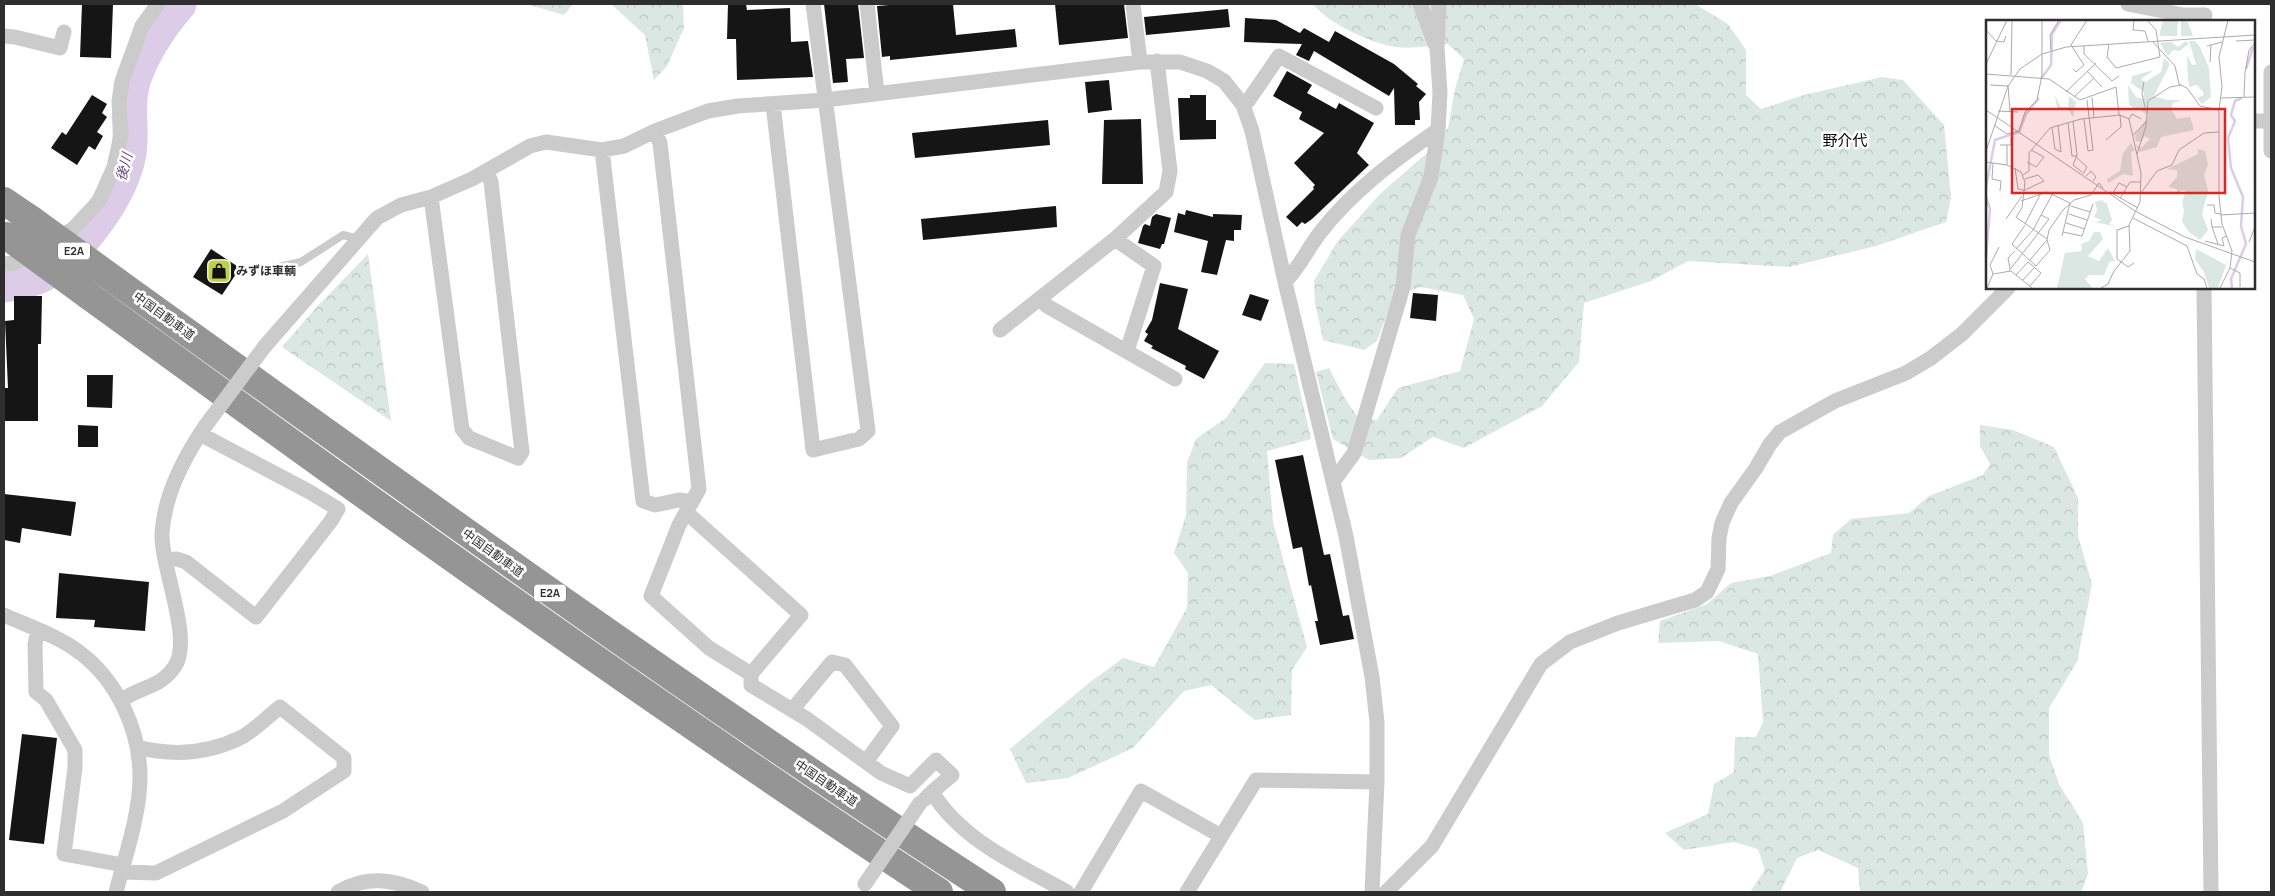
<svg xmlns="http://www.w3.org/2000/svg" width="2275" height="896" viewBox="0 0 2275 896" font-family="Manrope,'Noto Sans JP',sans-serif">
<defs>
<pattern id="forest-crowns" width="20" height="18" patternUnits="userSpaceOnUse" patternTransform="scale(1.25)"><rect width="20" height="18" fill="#dbe7e3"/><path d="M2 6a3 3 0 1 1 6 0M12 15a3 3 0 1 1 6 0" fill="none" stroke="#bcc6c3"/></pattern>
</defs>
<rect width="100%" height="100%" fill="#fff"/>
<path fill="url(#forest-crowns)" d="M526,4h47l-9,11z
M611,4h72l1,24 -17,38 -13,14 -9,-45z
M1313,4h382l33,20 18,26v45l15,14 43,-14 78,-18 21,3 41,45 7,72 -5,25 -70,24 -87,21 -101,-6 -37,20 -67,22 -5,59 -37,44 -78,42 -31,-11 -32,21 -32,2 -36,-21 -17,-67 13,-4 15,29 13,19 20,4 21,-32 62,-17 14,-52 -11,-24 -42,-8 -27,9 -17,45 -13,9 -41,-10 -8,-38 -1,-21 23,-39 43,-48 48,-42 20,-24 7,-39 9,-30 -16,-15c-19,2 -39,6 -58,2 -23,-5 -62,-23 -77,-42z
M368,254l23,167 -109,-74 32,-37z
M1265,363l29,1 17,75 -44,12 6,71 34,125 -15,23 -1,45 -36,5 -44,-35 -27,6 -51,57 -65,30 -42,5 -16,-34 79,-66 34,-25 31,9 33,-59 1,-35 -14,-20 12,-38 1,-52 9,-24 30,-21z
M1980,425l33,5 41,17 24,51v38l14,48 -15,78 -28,46v47l10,29 24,39 5,51 -7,18h-221l-2,-24 -40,-18 -21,8 -17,34h-30l15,-22 -7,-21 -24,-7 -50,8 -19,-17 43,-19 6,-30 20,-12 1,-35h21l7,-15 -5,-68 -39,-13 -61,2 2,-22 47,-17 24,-21 39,-7 61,-23 2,-18 18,-16 58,-6 20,-17 54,-21 7,-11 -10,-18z"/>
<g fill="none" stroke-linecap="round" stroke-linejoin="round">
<path stroke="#dccce7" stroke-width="35" d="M4,285c14,-2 31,-5 43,-13 35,-24 75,-78 82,-119 4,-26 -4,-49 5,-75 10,-28 26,-52 45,-74"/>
</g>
<path fill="#151515" d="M82,4h31l-2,54 -31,-1z
M728,4h18l1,6 43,-2 1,34 17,-1 5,36 -76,3 -1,-41h-9z
M824,4h34l6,54 -18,1 2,23 -15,1z
M900,4h53l3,31 59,-6 2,18 -127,13v-4l-8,1 -5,-51z
M1055,4h69l4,34 -69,7z
M1228,9l2,18 -84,8 -2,-18z
M1245,18l31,2 24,13 4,-5 25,14 6,-11 59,33 24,20 -2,2 10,8 -7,8 1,18h-5v5h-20l-1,-37 -5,8 -75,-45 -5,10 -13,-6 6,-11 -58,-2z
M1287,71l25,14 -5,8 29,16 3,-6 35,20 -17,30 12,12 -57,54 -7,5 -3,-2 -5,5 -11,-10 28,-28 -1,-2 2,-2 -21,-22 30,-30 -25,-14 3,-7 -29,-16z
M1109,80l3,30 -24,3 -3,-31z
M92,95l15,9 -5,9 5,4 -10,15 6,4 -8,14 -6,-4 -12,19 -26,-17 11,-16 4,3z
M1190,95h16v25h10v19l-36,1 -2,-42h12z
M1141,119l2,65h-41l2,-64z
M1048,120l2,25 -135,13 -3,-25z
M1056,206l1,21 -134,13 -2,-21z
M1186,210l27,7v-3l29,1 -1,15h-7v11l-8,-1 -9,35 -16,-3 7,-31 -34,-9 4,-19 7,2z
M1156,214l15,4 -7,26h-2l-2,5 -22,-6 5,-17 2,-2 5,2 2,-9z
M211,249l29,19 -18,27 -29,-18z
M1160,283l28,6 -10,40 41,22 -15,28 -19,-10 1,-3 -35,-18 2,-2 -9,-5 4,-7 -3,-2 7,-12z
M1413,293l25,2 -2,26 -26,-3z
M1250,294l19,6 -8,21 -19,-6z
M14,296h28l-1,48h-3v77h-34v-33h4l-3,-67 9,-1z
M87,375h26l-1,33 -25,-1z
M78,425l20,1v21h-20z
M1303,455l21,100 6,-1 13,62 6,-1 5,24 -34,6 -5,-24h3l-7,-36 -2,1 -7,-39 -9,2 -18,-89z
M4,494l72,8 -5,34 -49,-8 -2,15 -16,-3z
M59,573l90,9 -4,49 -51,-4 1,-7 -39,-2z
M22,734l35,4 -13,106 -35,-4z"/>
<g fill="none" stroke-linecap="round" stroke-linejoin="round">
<path stroke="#cbcbcb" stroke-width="8" d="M260,271l41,-9 42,-27 16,4"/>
<path stroke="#cbcbcb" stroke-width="15" d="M867,4l10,89
M1133,4l7,58
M1420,4l15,40
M2128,4l55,11h22
M4,36l11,1 45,11 4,-16
M2271,72v79
M773,104l40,346 46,-11 9,-8 -55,-427
M1243,105l5,-4 31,-45 97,52
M2254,121h16
M655,131l5,12 39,346 -20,36 -28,71 58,52 42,26
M602,150l41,351 12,4 24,-5 13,2
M431,197l31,232 7,9 49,20 4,-6 -31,-270 -4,-10
M1115,239l39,27 -27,85
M4,264l11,-1 58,-34 26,-28 15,-34 7,-32 -2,-33 3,-21 20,-55 16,-22
M1285,282c14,-14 22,-32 34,-48 32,-42 75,-74 119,-104
M2204,288l7,604
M1040,298l7,8 128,73
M1000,330l115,-91 51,-47 4,-21 -13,-110
M265,346l112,-128 24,-13 30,-8 41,-18 58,-33 16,-4 56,8 22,-4 31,-15 53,-20 30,-5 87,-6 315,-38h40l27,9 17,10 19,24 9,26 33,151 61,254 26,141 5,45v60l-5,110
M1333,482l21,-29 49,-166 5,-52 23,-58 7,-47 2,-37 -3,-45 2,-44
M686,512l115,103 -50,59v11l56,34 74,54 29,13 26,-26 16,15 -20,17
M165,560l12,-1 9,3 70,55 75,-96 7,-12 -30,-18 -108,-57
M4,615c22,10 56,22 75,37 38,28 61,78 61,125 0,37 -15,80 -24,115
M38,630l-3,14 1,48 10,8 29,50v18l-11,86 59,11
M122,700c19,-14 39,-12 53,-34 18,-28 -14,-98 -13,-132 2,-40 22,-77 44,-109
M792,710l40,-48 13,3 47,61 -26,36
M925,799l7,-7c30,49 87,73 135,100
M121,872l35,1 127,-62 61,-40v-13l-64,-51c-13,10 -26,24 -40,31 -33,16 -68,18 -103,9
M338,892c28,-17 55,-13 84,0
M1081,892l60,-101 80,45
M1187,892l69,-112 121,2
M1386,892l46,-46 109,-182 29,-22 48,-19 77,-23 12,-8 11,-23 1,-31 3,-15 9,-20 25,-35 14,-24 10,-12 55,-31 71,-28 25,-15 31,-24 46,-46"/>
<path stroke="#959595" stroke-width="28" d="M4,201l28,19
M116,281c289,208 577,417 876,611
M89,296c280,204 561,406 850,596"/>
<path stroke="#cbcbcb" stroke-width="15" d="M206,425l59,-79
M865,884l55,-81"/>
<path stroke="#959595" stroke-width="28" d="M32,220l84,61
M7,236l82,60"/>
</g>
<defs>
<g id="shop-square" transform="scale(1.25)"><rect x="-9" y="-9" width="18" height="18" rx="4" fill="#bfd046" stroke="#fff"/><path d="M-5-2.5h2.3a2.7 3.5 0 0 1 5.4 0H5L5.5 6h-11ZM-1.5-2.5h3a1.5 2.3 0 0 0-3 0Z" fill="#111"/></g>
</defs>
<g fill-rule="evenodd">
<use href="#shop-square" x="219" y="271"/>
</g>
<g text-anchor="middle" stroke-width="5" stroke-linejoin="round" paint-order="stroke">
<g fill="#fff" stroke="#6d6d6d" stroke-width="1">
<rect x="58" y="242.5" width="32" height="17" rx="4"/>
<rect x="534" y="584.5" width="32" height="17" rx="4"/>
</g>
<g font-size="11" font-weight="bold" fill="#2e2e2e">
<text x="74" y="255">E2A</text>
<text x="550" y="597">E2A</text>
</g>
<g font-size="12" font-weight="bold" fill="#2e2e2e" stroke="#fff" text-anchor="start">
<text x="236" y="275">みずほ車輌</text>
</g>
<g font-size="12" fill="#2e2e2e" stroke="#fff">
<text transform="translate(164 316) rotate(36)" y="4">中国自動車道</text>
<text transform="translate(493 553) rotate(36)" y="4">中国自動車道</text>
<text transform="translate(826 783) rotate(34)" y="4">中国自動車道</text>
</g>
<g font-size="14" font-style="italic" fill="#6c4687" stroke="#fff">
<text transform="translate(124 167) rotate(-75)" y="5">後川</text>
</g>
<g font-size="15" fill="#000" stroke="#fff">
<text x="1845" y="146">野介代</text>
</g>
</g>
<g transform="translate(1986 20)">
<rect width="269" height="269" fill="#fff"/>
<path d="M177,0h15l-1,16h-18zM195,0l7,2 5,14h-12zM200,21l3,3 -10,7 -6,-1 -5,6 -8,-13 11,-1 7,5zM203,21h6l5,6 9,21 2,29 -9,7 -5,-6 7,-3 -1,-3 -6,-7 -7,2 -2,-6 -1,-26 5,10 4,-1zM178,38l6,6 -16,32 13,4h15l-9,3 -2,6 6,10 13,-2 4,13 -33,7 -4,10 -17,5 -5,-8 6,4 9,-9 -5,-3 -5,6 -4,-1 -1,-6 14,-20 -20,-10 -1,-20 8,12 7,2 1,-7 -13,-9 1,-7 22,-6 -13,9 3,4 17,-11zM69,76l6,11h7l1,-11 7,6 -3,15 -5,-8 -11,-1zM145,123l4,7 -4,2 2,24 -10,-2 -15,9 -1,-4 13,-8 3,-18zM212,129l7,2 3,13 -4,11 4,16 -6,23 6,16 -8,10 -12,-9 -6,-10 2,-10 -2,-9 4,-11 -5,-1 -4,5v-6l-9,-2 9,-10v-7l-10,-1 31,-15zM115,180l6,4 5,16 -3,4 9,3 -23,-5 7,-2 -8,-3 3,-6 -2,-9zM108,212h6l3,7 -15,17 11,5 9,-13 7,13h-5l-6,14h-15l-4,4 7,9h-35l8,-35 17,-2 -1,-7 8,-3zM210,229l30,16 -8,23h-9l-5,-16 -9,-13z" fill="#dbe7e3"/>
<path fill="none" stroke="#dccce7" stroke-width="2.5" d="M260,49l7,-22M55,59l10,-14 1,-31 9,-14M0,167l9,-47 24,-8 7,-18 13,-16M0,177l4,12 -4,47M246,268l-1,-9 15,-35 -5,-18 2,-29 -12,-29 -3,-30 7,-17 -4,-6 4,-14 7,-3"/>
<path fill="none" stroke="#ababab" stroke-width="1" d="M148,0l-1,10 12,1 3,10M0,10l10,11 8,1 2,-6M166,21l23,25 4,18 8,4 13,18 19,4M250,21l19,-1M123,24l-2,13 9,11 44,-11 -4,-27 -9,-10M98,26v8l28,27 7,-5M221,26l15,-4M65,30l-1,-15 9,-15M224,42l1,-17M0,44l21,-44M87,49l3,3 8,-7 -13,-20 16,-25M101,51l15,16M0,54l63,5 31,21 36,-13 3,28M25,55l1,-55M158,61l-2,13 4,17M4,65l18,1M22,65l2,27M80,72l30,-29M88,77l20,-19M106,77l2,21M258,77l1,-24 4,-23 6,-7M235,78l34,-1M0,90l149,101 50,26 70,25M12,91l20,1M98,99l4,32 5,-1 -6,-50M143,99l3,-5 9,5M87,101l4,34 -4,10 9,7M82,103l4,33h5M8,105l13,9 12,-3 6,-19 12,-12 5,-25v-55M66,108l3,21 6,3 -3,-27M147,115l14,-14M120,120l15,-13 -1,-12M14,125h11v-8M21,125v20M0,131l22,-65 12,-17 22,-15 24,-7 189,-12M151,134l9,-28 2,-25 22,-14 11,-2M90,137l11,10 -4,7M0,142l21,3 14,7 4,10 -3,26 -6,9 31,22M41,142l9,5 8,-10 -13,-7M7,143l-1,16 9,2 -1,10M29,148l3,21 5,1M37,155l6,-4v-18l21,-25 31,-9 39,-4 9,4 12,54 -1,29 -11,23 1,26 -16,20 -6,13 -7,4M100,156l5,-5 5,6 -3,4M37,171l21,-10 -6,-6 -13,4M124,172l28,16M127,173l6,-10 8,4M155,173l16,-22 15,-6 7,-15 25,-17 15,-1M134,178l10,-16h11M35,181l26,-9 23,11M221,185h7l1,8 6,1M85,186l19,6M83,194l18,6M235,195l34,-2M147,198l54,28 10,28 7,5 3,9M20,199l16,-23M225,199l1,8h10M80,203l19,6M39,204l15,-29M39,205l-13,19 24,22 14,-16 -3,-10 2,-10 14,-20 11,-10 17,-5 8,-12 4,5M143,206l-12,4v29l11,8 6,-4M226,207l6,17M77,212l19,4 11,-32M76,216l8,-33M219,221l19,5 -2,-8 5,-2M263,222l6,-15M30,229l17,-19 20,-37M44,240l17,-20M244,248l10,5v14M24,249l-2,-11 7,-7M23,251l40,-52 -8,-4M7,254l-3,-9 9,-18M30,255l12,-13 13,11 -11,13M37,260l11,-12M1,268l6,-14 18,-3 21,17M234,268l10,-20 2,-17 -10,-27 -3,-28v-86l3,-23 -3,-30 9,-37"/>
<path fill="#d62828" fill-opacity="0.15" stroke="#d62828" stroke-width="2.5" d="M26,89h213v84h-213z"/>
<rect width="269" height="269" fill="none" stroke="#2e2e2e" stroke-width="2.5"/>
</g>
<rect width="2275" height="896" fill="none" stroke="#2e2e2e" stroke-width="10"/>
</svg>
